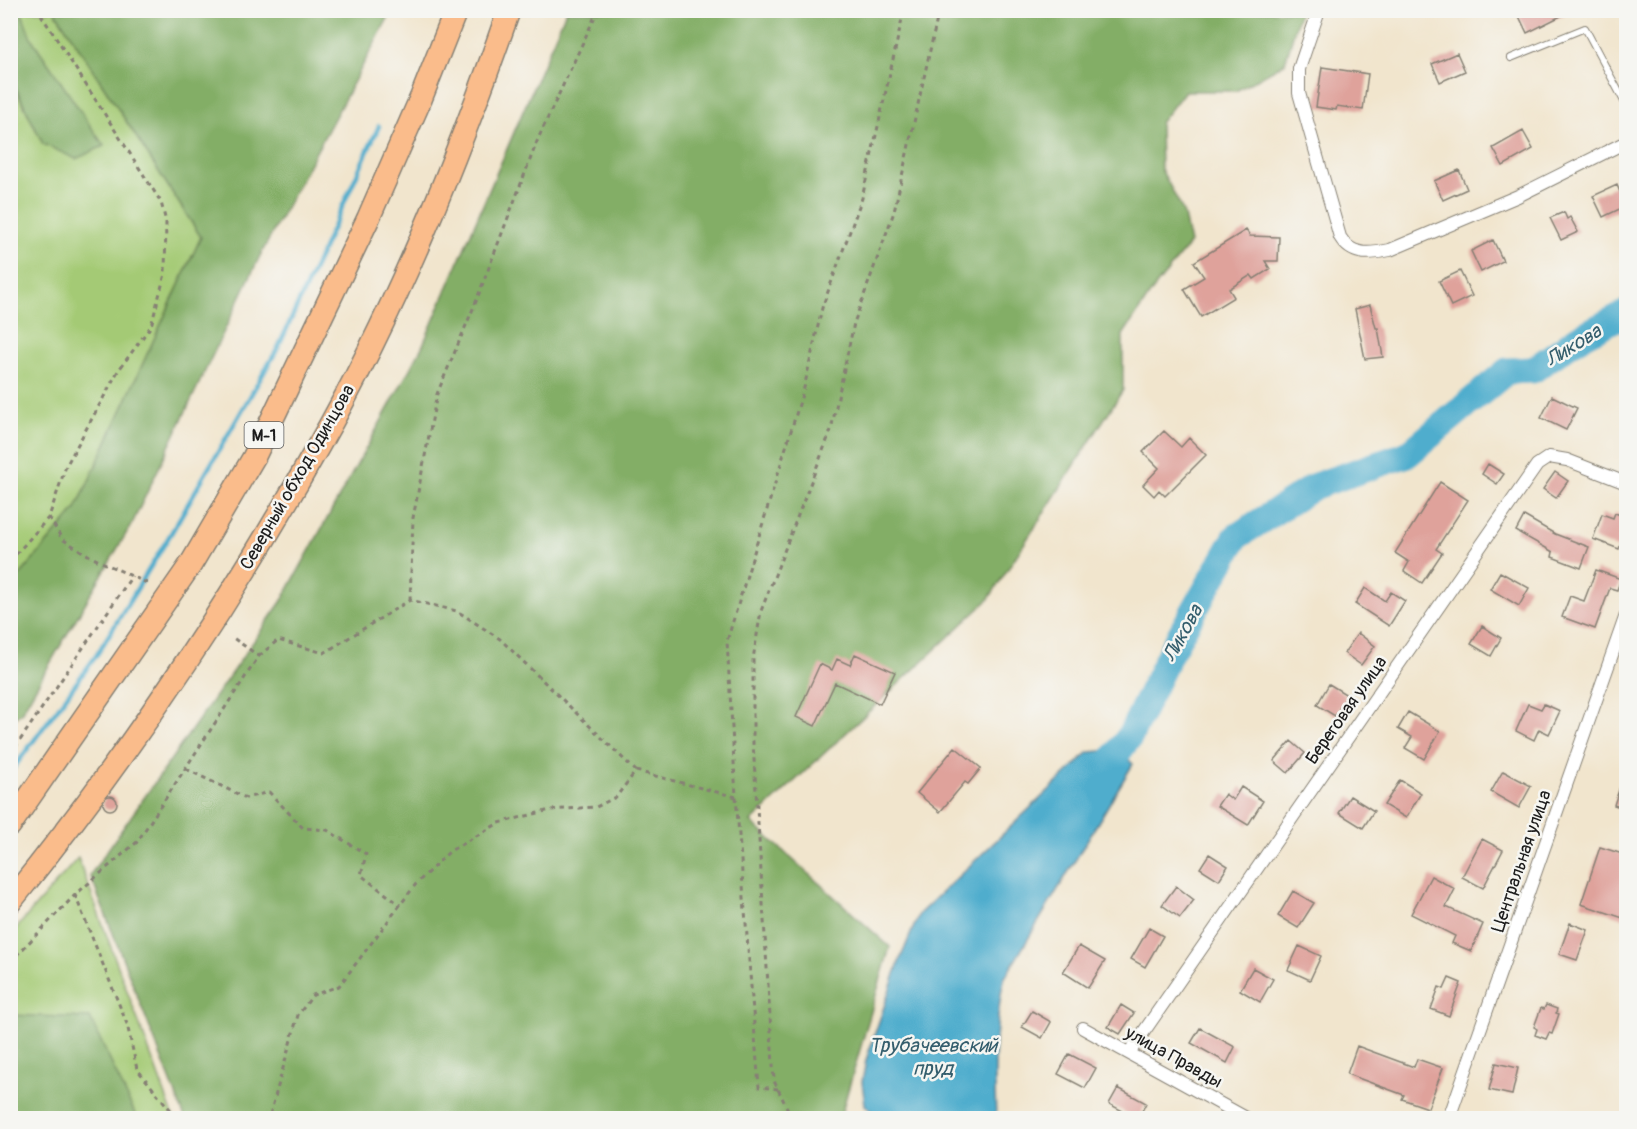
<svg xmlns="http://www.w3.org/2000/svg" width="1637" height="1129" viewBox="0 0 1637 1129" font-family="Pangolin,sans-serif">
<rect width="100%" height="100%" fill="#f6f6f2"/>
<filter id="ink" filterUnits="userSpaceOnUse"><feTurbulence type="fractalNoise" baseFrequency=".0167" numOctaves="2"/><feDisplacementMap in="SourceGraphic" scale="12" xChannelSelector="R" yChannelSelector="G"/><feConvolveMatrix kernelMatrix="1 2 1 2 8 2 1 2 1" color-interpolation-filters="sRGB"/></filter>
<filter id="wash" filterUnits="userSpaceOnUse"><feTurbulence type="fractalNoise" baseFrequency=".008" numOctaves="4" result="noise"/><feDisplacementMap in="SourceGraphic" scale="24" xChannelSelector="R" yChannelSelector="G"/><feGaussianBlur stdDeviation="1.35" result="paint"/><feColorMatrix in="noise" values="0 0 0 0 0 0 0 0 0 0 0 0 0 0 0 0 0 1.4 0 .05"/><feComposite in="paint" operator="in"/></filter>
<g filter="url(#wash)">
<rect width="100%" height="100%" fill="#f1e5cd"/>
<path fill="#a4ca75" stroke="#607348" stroke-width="1.5" d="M21,11h34l146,226 -125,272 -65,77 -1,-508 33,66 60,2 -72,-108z
M78,858l96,260h-163v-184z"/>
<path fill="#83ae66" stroke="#506541" stroke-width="1.5" d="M11,10l10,1 10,27 73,108 -28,13 -33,-15 -32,-66z
M55,11h337l-132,245 -127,266 -112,191 -10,8v-135l65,-77 125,-272z
M566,11h734l-15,52 -49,28h-51l-25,32 1,46 22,42 7,32 -38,48 -29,44v55l-135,210 -237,222 139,125 -50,171h-655l-95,-243 191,-273 141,-255z
M11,1015l79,3 47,100h-126z"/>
<path fill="#4fadcd" stroke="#366474" stroke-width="1.5" d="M1113,750l11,5 9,9 -129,215c-10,47 -10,92 -8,139h-113l-9,-4 -9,-9 -3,-23 4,-22 33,-98 20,-48 170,-162z"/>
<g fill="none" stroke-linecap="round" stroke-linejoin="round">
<path stroke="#4fadcd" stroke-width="4.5" d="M10,773l86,-117 74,-121 108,-187 101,-222"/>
<path stroke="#4fadcd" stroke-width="27" d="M1096,782l34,-46 41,-85 65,-114 79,-51 93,-32 99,-83 26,-1 45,-32 48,-25"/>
</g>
<g id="blocks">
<path fill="#dfa29b" d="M1526,10h47l-46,23 -9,-19z
M1457,53l8,18 -25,11 -8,-18z
M1322,67l46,7 -5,36 -26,-4 -1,4 -20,-3z
M1523,131l10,18 -30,17 -10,-18z
M1459,170l8,19 -24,11 -9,-19z
M1617,185l9,21 -23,11 -10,-21z
M1564,212l3,7 3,-2 8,15 -17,8 -11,-22z
M1246,230l4,6 29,1 -1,24h-13l5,8 -16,10 -3,-4 -22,14 5,8 -33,20 -17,-28 20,-12 -10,-15z
M1493,240l10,21 -22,11 -10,-21z
M1460,271l12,25 -21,10 -12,-25z
M1370,305l6,23h2l5,29 -18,2 -10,-50z
M1552,396l25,12 -11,22 -25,-12z
M1164,431l17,16 8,-9 17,17 -41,41 -6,-6 -5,6 -11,-11 16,-17 -16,-16z
M1488,464l16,10 -7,10 -15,-10z
M1555,472l13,9 -12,17 -13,-9z
M1440,482l28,18 -32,49 6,4 -20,30 -18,-12 5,-9 -14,-9z
M1615,513l11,4v13l-7,19 -26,-10 9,-25 11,4z
M1524,516l31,18 34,13 -8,21 -29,-11 1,-5 -37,-21z
M1596,570l25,9 -4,11 -7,-2 -15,41 -33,-12 8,-21 14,5z
M1500,572l29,16 -10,18 -29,-17z
M1365,588l20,13 6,-9 14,9 -16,25 -34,-22z
M1482,626l19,12 -10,18 -20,-12z
M1358,633l17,13 -14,19 -17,-12z
M855,654l40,18 -15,32 -45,-21 -20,43 -19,-9 24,-53 12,6 5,-11 13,6z
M1329,684l18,11 -12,21 -18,-11z
M1528,704l13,5 3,-5 16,7 -11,23 -10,-5 -5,11 -18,-9z
M1408,712l32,19 -16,28 -19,-11 7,-11 -14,-8z
M1291,741l14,12 -17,20 -14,-12z
M955,747l26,21 -13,16 -3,-2 -25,30 -23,-19z
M1503,771l28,15 -12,22 -28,-16z
M1624,774h2v35l-12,-4z
M1400,780l21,13 -15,25 -22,-13z
M1241,787l22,14 -15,24 -31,-19 8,-12 8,6z
M1350,796l24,15 -11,17 -24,-15z
M103 803a7 7 0 1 1 14 0a7 7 0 1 1-14 0Z
M1482,839l21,11 -20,38 -21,-11z
M1600,847l26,8v64l-45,-15z
M1209,854l19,12 -9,14 -19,-12z
M1431,876l24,13 -9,18 37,17 -12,27 -19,-8 3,-7 -44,-22z
M1176,886l18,14 -14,18 -18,-13z
M1293,891l21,12 -16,25 -20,-12z
M1570,923l18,7 -11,30 -18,-6z
M1149,928l14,8 -18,31 -14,-8z
M1079,946l26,15 -17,27 -25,-16z
M1299,946l22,10 -11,24 -22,-10z
M1253,968l20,11 -13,23 -20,-12z
M1449,978l12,5 -12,33 -18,-7 8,-22 5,2z
M1121,1005l13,8 -14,21 -12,-7z
M1546,1005l11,4 -1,4 3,1 -7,20 -3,-1 -3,6 -11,-4 2,-6 -3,-2 7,-19 3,1z
M1032,1011l19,11 -9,16 -20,-11z
M1200,1028l35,19 -8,16 -36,-20z
M1357,1046l57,21 3,-8 26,9 -15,40 -26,-9 2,-4 -57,-21z
M1069,1054l27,14 -11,20 -27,-14z
M1496,1063l22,5 -6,27 -23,-5z
M1118,1088l28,15 -8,16 -29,-15z"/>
</g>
</g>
<g filter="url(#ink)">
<use href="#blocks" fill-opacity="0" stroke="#868074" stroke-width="1.5"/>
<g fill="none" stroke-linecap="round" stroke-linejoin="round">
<g stroke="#868074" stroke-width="8">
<path id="lane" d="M1511,58l74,-30 41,77"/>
</g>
<g stroke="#868074" stroke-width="14">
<path id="street" d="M1319,10l-20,59v24l41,144c12,20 30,17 50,13l128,-54 108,-54
M1083,1028l163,90
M1129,1053l408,-588 12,-8 18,3 59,23
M1449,1118l177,-503"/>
</g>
<g stroke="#868074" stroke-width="25">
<path id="highway" d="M10,825l181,-261 63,-107 114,-238 53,-121 35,-88
M10,902c116,-143 219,-297 309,-457 78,-137 138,-286 190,-435"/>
</g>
<path stroke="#868074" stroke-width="3" stroke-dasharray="4.5 4.5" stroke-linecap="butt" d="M49,517l13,22 31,19 58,27
M10,561l39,-44 17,-51 52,-95 33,-45 14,-52 1,-52 -5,-20 -123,-192
M410,600l3,-82 24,-124 38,-90 63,-165 60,-129
M259,656l19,-16 46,13 86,-53 47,11 43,28 136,132 -20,26 -20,10 -46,3 -51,13 -49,28 -34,33 -77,102 -26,9 -15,20 -29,103
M10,755l122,-179
M186,769l60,29 23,-6 34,36 24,2 39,24 -5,21 39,30
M636,771l100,26
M75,895l52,129 10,45 40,49
M10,962l65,-67 62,-53 122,-186 -26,-18
M778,1089l-19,-2 -23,-290 -9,-156 77,-253 18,-80 40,-110 42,-188
M792,1118l-18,-37 -21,-338v-84l8,-48 70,-181 23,-107 40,-111 45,-202"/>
<use href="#lane" stroke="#fff" stroke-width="6"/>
<use href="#street" stroke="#fff" stroke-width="12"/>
<use href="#highway" stroke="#fabc8b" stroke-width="22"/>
</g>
</g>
<g text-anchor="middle" stroke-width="5" stroke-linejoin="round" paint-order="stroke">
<rect fill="#f6f6f2" stroke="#5d5d5c" stroke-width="1.5" x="244.5" y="422" width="39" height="26" rx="4.5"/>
<g font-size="16" font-weight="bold" fill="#1c1c1c">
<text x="264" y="441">М-1</text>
</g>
<g font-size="18" fill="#1c1c1c" stroke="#f6f6f2">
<text transform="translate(297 477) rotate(-60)" y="6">Северный обход Одинцова</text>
<text transform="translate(1346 710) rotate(-55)" y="6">Береговая улица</text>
<text transform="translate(1521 861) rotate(-71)" y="6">Центральная улица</text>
<text transform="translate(1174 1057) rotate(29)" y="6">улица Правды</text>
</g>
<g font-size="20" font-style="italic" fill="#335d6c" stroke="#f6f6f2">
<text transform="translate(1573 345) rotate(-32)" y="7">Ликова</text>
<text transform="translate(1182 633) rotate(-61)" y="7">Ликова</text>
<text x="933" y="1052">Трубачеевский<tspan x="933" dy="23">пруд</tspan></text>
</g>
</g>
<rect width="1637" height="1129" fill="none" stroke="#f6f6f2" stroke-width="36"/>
</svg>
